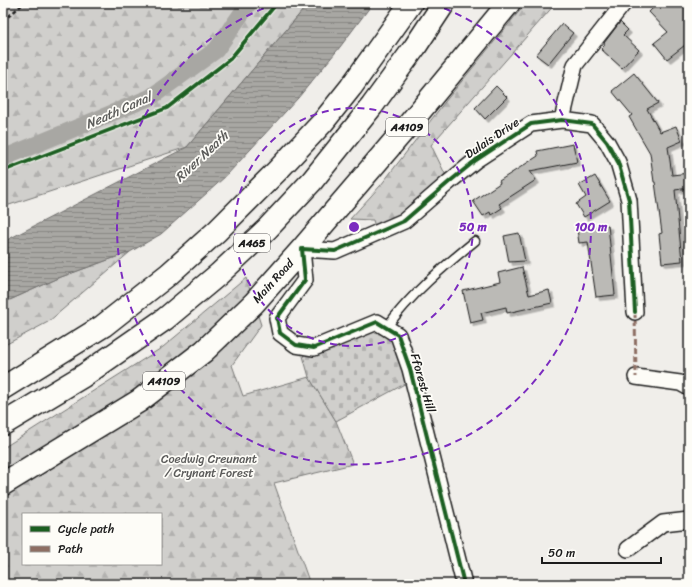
<svg xmlns="http://www.w3.org/2000/svg" width="692" height="587" viewBox="0 0 692 587" font-family="Sriracha,sans-serif">
<defs>
<pattern id="forest-firs" width="22" height="20" patternUnits="userSpaceOnUse"><rect width="22" height="20" fill="#d0cfcc"/><path d="M5 1l3.5 6h-7zM16 11l3.5 6h-7z" fill="#b2b1af"/></pattern>
<pattern id="cemetery-stones" width="16" height="16" patternUnits="userSpaceOnUse"><rect width="16" height="16" fill="#d0cfcc"/><path d="M2 7V4a2 2 0 0 1 4 0v3zM10 15v-3a2 2 0 0 1 4 0v3z" fill="#b2b1af"/></pattern>
<pattern id="water-rules" width="6" height="5" patternUnits="userSpaceOnUse"><rect width="6" height="5" fill="#a8a7a3"/><path d="M0 2.5h6" fill="none" stroke="#888784"/></pattern>
<filter id="shadow"><feDropShadow dx="3.5" dy="3.5" stdDeviation="0" flood-color="#0004"/></filter>
</defs>
<rect width="100%" height="100%" fill="#f0eeea"/>
<filter id="ink" filterUnits="userSpaceOnUse"><feTurbulence type="fractalNoise" baseFrequency=".025" numOctaves="2"/><feDisplacementMap in="SourceGraphic" scale="8" xChannelSelector="R" yChannelSelector="G"/><feConvolveMatrix kernelMatrix="1 2 1 2 8 2 1 2 1" color-interpolation-filters="sRGB"/></filter>
<g filter="url(#ink)">
<path fill="url(#forest-firs)" stroke="#767674" fill-rule="evenodd" d="M3,3h306l-122,144 -184,60z
M526,3h30l-125,142 18,37 -45,39 -28,10 -3,-11 -23,-1 31,-34 67,-87z
M130,252l-82,70 -45,24v-43l58,-26z
M246,278l15,47 -29,40 11,31 66,-19 27,44 17,43 -79,19 36,101h-307v-136l160,-101zM23,514h138v50h-138z"/>
<path fill="url(#cemetery-stones)" stroke="#767674" d="M377,322l21,13 14,45 -76,41 -27,-44 -6,-21 11,-8z"/>
<path fill="url(#water-rules)" stroke="#706f6d" d="M309,3h64l-33,44 -42,51 -72,78 -65,58 -31,18 -69,25 -58,26v-61l184,-95z"/>
<g fill="none" stroke-linecap="round" stroke-linejoin="round">
<path stroke="#a8a7a3" stroke-width="17" d="M3,158l148,-61 65,-47 33,-47"/>
</g>
<path fill="#bbbab6" stroke="#1c1c1c" filter="url(#shadow)" d="M658,3h31v39l-22,17 -13,-16 14,-11 -19,-20z
M620,22l8,8 -5,5 16,15 -17,18 -21,-19 4,-4 -1,-2z
M562,24l11,9 -25,31 -12,-9z
M634,73l24,30 -11,6 13,23 16,-6 6,15 -14,6 4,28 17,-2v15l-14,2 7,71 -20,2 -3,-29 3,-1 -7,-51h-1l-4,-29 -21,-36 3,-2 -20,-24z
M496,86l11,11 -22,22 -10,-11z
M573,144l4,18 -47,9 6,9 -37,24 3,4 -11,7 -1,-3 -7,4 -10,-15 27,-18 -1,-2 39,-25 -1,-5z
M595,176l15,25 -26,16 -8,-13 10,-7 -7,-12z
M608,225l7,70 -19,2 -8,-55 -9,1 -2,-14z
M519,233l6,28 -16,1 -5,-26z
M522,267l7,28 20,-5 3,13 -45,10 -1,-6 -25,6 2,7 -13,3 -7,-32 37,-9 -2,-9z"/>
<g fill="none" stroke-linecap="round" stroke-linejoin="round">
<g stroke="#1c1c1c" stroke-width="11">
<path id="lane" d="M386,328c25,-34 57,-61 89,-87"/>
</g>
<g stroke="#1c1c1c" stroke-width="18">
<path id="street" d="M562,120l13,-55 49,-62
M636,377l44,6 9,5
M628,549l35,-26 26,-3
M464,584l-54,-215 -12,-34 -21,-13 -63,26 -18,-3 -16,-12 -3,-15 28,-38 -3,-31 33,2 69,-30 45,-39 27,-22 55,-36 31,-4 30,4 15,18 11,20 11,38 6,112"/>
</g>
<g stroke="#1c1c1c" stroke-width="25">
<path id="primary" d="M3,484l136,-83 65,-50 50,-48 48,-54 108,-126 99,-120"/>
</g>
<g stroke="#1c1c1c" stroke-width="25">
<path id="highway" d="M3,388l100,-62 66,-52 48,-43 60,-60 46,-49 28,-35 60,-84
M3,424l80,-48 82,-57 54,-45 48,-45 45,-48 60,-75 43,-59 29,-44"/>
</g>
<path stroke="#1c1c1c" stroke-width="2.5" stroke-dasharray="4 3" stroke-linecap="butt" d="M3,21l21,-18"/>
<use href="#lane" stroke="#fdfcf7" stroke-width="8"/>
<use href="#street" stroke="#fdfcf7" stroke-width="15"/>
<use href="#primary" stroke="#fdfcf7" stroke-width="22"/>
<use href="#highway" stroke="#fdfcf7" stroke-width="22"/>
<path stroke="#8d6e63" stroke-width="3" stroke-dasharray="6 3" stroke-linecap="butt" d="M635,312l1,65"/>
<g stroke="#fdfcf7" stroke-width="6">
<path id="cycleway" d="M3,171l164,-63 63,-49 47,-56
M464,584l-54,-215 -12,-34 -21,-13 -63,26 -18,-3 -16,-12 -3,-15 28,-38 -3,-31 33,2 69,-30 45,-39 27,-22 55,-36 31,-4 30,4 15,18 11,20 11,38 6,112"/>
</g>
<use href="#cycleway" stroke="#1b5e20" stroke-width="4"/>
</g>
</g>
<g fill="none" stroke="#7b2cbf" stroke-width="2" stroke-dasharray="7 5">
<circle cx="354" cy="227" r="119"/>
<path d="M433 4A237 237 0 1 1 275 4"/>
</g>
<g text-anchor="middle" stroke-width="3.5" stroke-linejoin="round" paint-order="stroke">
<g fill="#fdfcf7" stroke="#605f5e" stroke-width="1">
<rect x="386" y="118" width="42" height="18" rx="3"/>
<rect x="234" y="234" width="36" height="18" rx="3"/>
<rect x="143" y="372" width="42" height="18" rx="3"/>
</g>
<g font-size="11" font-weight="bold" fill="#1c1c1c">
<text x="407" y="131">A4109</text>
<text x="252" y="247">A465</text>
<text x="164" y="385">A4109</text>
</g>
<g font-size="12" fill="#1c1c1c" stroke="#fdfcf7">
<text transform="translate(492 138) rotate(-34)" y="4">Dulais Drive</text>
<text transform="translate(273 281) rotate(-48)" y="4">Main Road</text>
<text transform="translate(423 383) rotate(74)" y="4">Fforest Hill</text>
</g>
<g font-size="12" fill="#5b5b5a" stroke="#fdfcf7">
<text x="209" y="463">Coedwig Creunant<tspan x="209" dy="14">/ Crynant Forest</tspan></text>
</g>
<g font-size="13" font-style="italic" fill="#5b5b59" stroke="#fdfcf7">
<text transform="translate(118 110) rotate(-24)" y="5">Neath Canal</text>
<text transform="translate(201 156) rotate(-43)" y="5">River Neath</text>
</g>
</g>
<circle cx="354" cy="227" r="6" fill="#7b2cbf" stroke="#fdfcf7" stroke-width="2"/>
<g font-size="12" text-anchor="middle" font-weight="bold" fill="#7b2cbf" stroke="#fdfcf7" stroke-width="3.5" stroke-linejoin="round" paint-order="stroke">
<text x="473" y="231">50 m</text>
<text x="591" y="231">100 m</text>
</g>
<rect width="692" height="587" fill="none" stroke="#fdfcf7" stroke-width="16"/>
<rect x="8" y="8" width="676" height="571" fill="none" stroke="#1c1c1c" stroke-width="1.5" filter="url(#ink)"/>
<rect x="22" y="513" width="140" height="52" fill="#fdfcf7" stroke="#a3a29f"/>
<rect x="30" y="526" width="20" height="6" fill="#1b5e20" stroke="#a3a29f"/>
<text x="58" y="533" font-size="12" fill="#1c1c1c">Cycle path</text>
<rect x="30" y="546" width="20" height="6" fill="#8d6e63" stroke="#a3a29f"/>
<text x="58" y="553" font-size="12" fill="#1c1c1c">Path</text>
<path d="M542 557v6h119v-6" fill="none" stroke="#1c1c1c" stroke-width="2"/>
<text x="548" y="557" font-size="12" fill="#1c1c1c" stroke="#fdfcf7" stroke-width="3" paint-order="stroke">50 m</text>
</svg>
